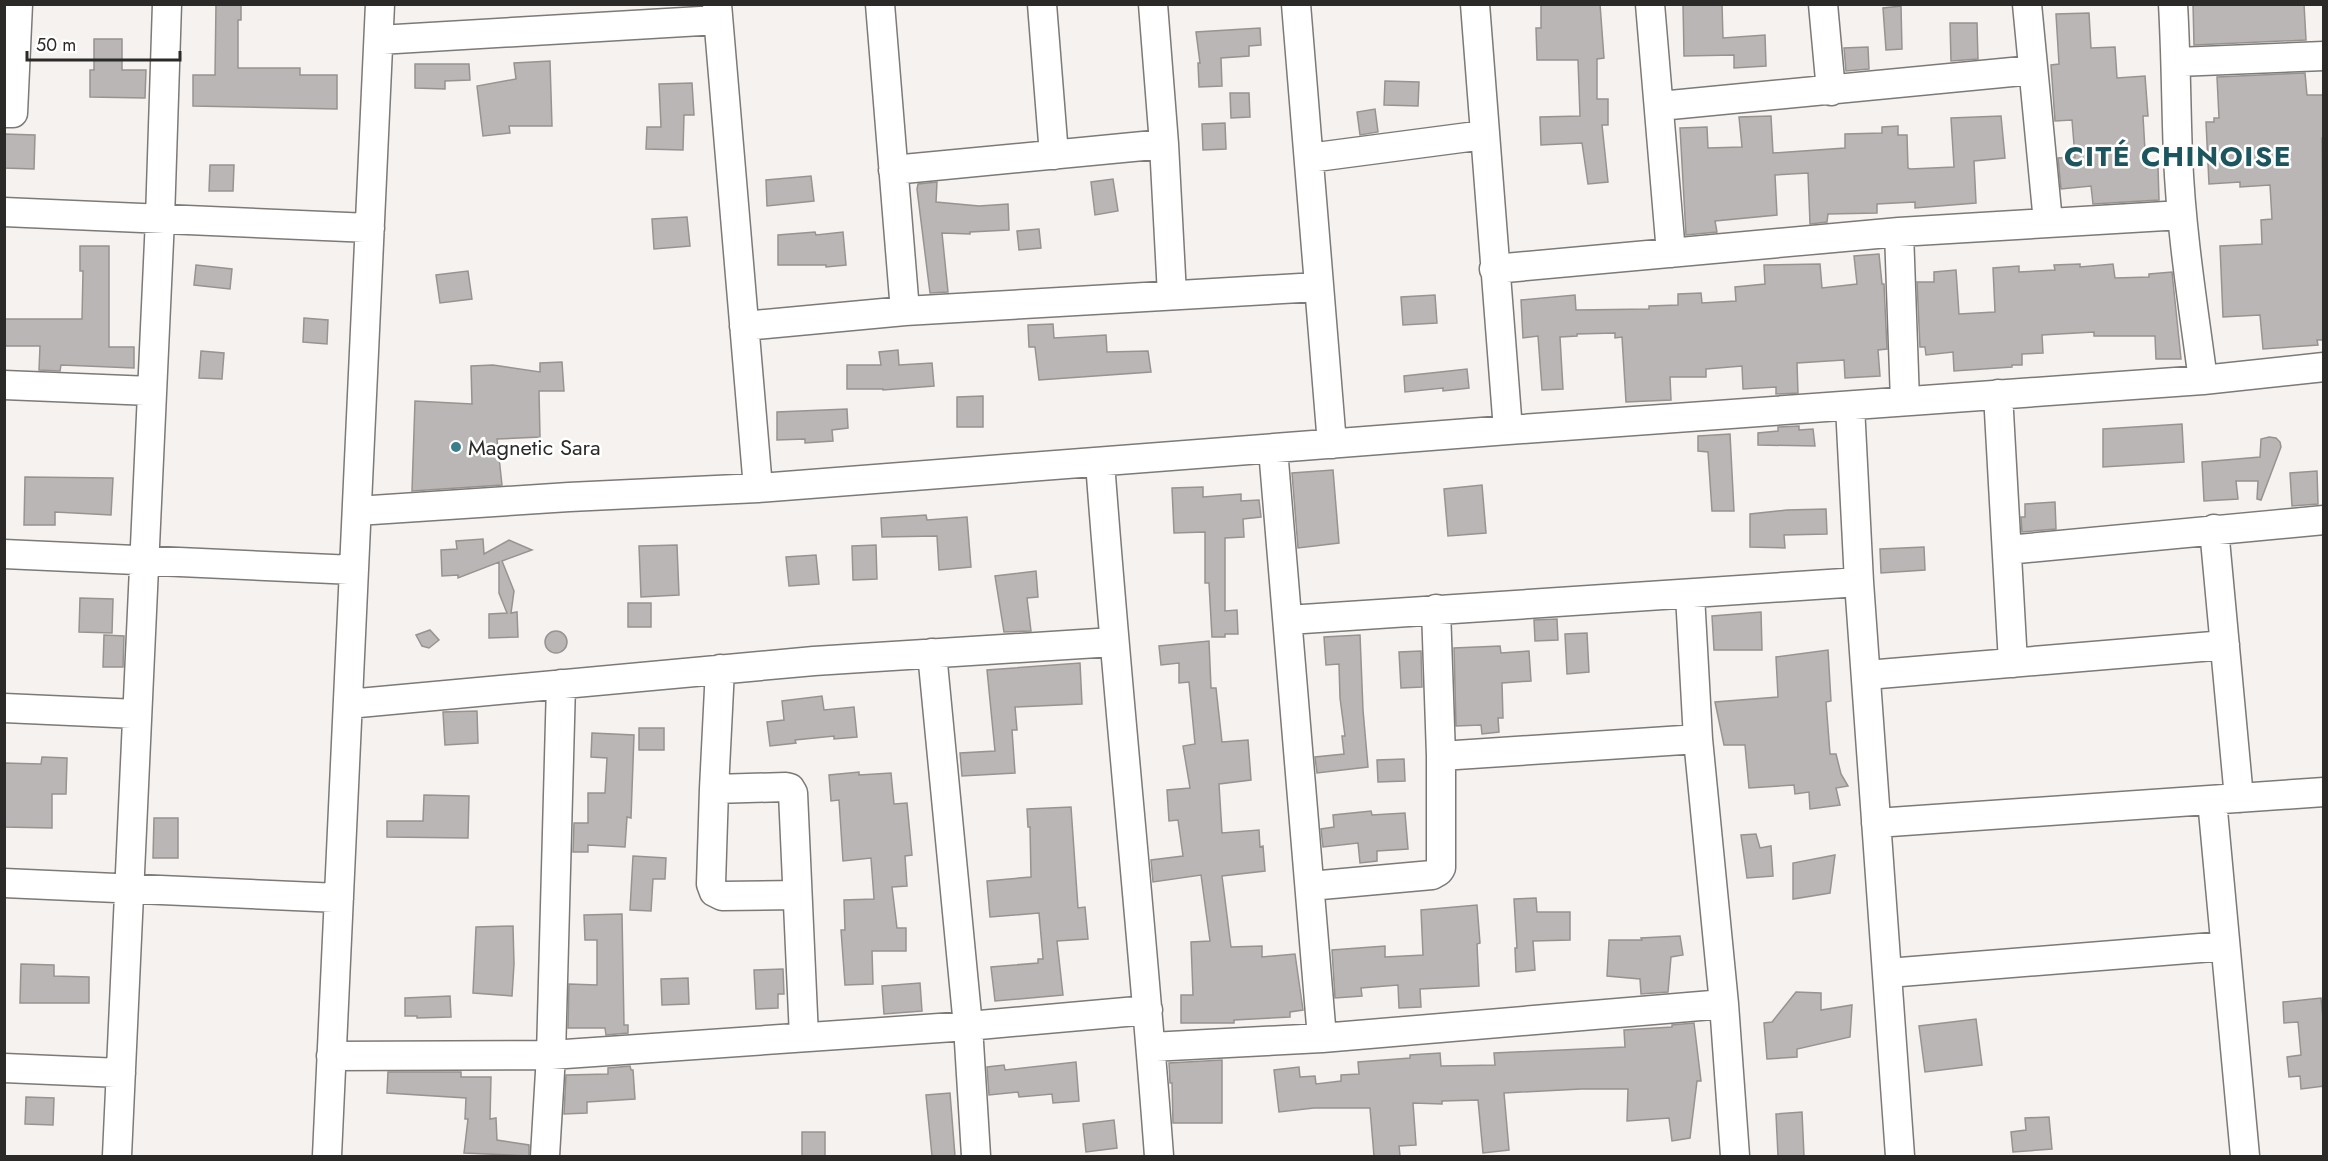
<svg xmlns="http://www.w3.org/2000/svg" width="2328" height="1161" viewBox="0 0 2328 1161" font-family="Jost,sans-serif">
<rect width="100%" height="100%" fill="#f5f2f0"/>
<path fill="#bab6b5" stroke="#979391" stroke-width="1.5" d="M216,4h25v16h-3v48h62v7h37v34l-144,-3v-31h22z
M1541,4h59l4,54 -7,1v40h11v26h-6l6,57 -20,2 -6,-41 -41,2 -1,-28 40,-1 -2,-56h-41l-1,-32h5z
M1683,4h39l1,34 42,-3 1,31 -32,2v-13l-50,1z
M2193,4h111l2,36 -112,5z
M1901,6l1,43 -16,1 -3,-42z
M2089,13l2,35 24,-1 2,31 28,-2 3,40h-5l3,52 12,-1 1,33 -66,4 -2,-18 -30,3 -3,-31 17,-1 -3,-37 -17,1 -4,-56 8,-1 -3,-50z
M1950,23h27l1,36 -27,2z
M1260,28l1,17 -12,1v10l-28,2 1,28 -23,1 -1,-24h2l-4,-31z
M94,39h28v31h24l-1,28 -55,-1v-27h4z
M1868,47l1,22 -23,2 -2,-23z
M550,61l2,65h-43l1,7 -27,3 -6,-50 39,-7 -2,-16z
M415,64h54l1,16 -25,1v8l-30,-1z
M2305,73l2,22h17v43h-2l2,202h-7l1,5 -55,4 -3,-34 -37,2 -3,-71 42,-2 -1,-24 11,-1 -2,-34 -30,2v-5l-31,2 -3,-62h8v-4h5l-2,-41z
M1385,81l34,1 -1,24 -34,-1z
M692,83l2,32h-10l-1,35 -37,-1 1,-22h14l-2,-43z
M1230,93h19l1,24 -19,1z
M1375,109l3,23 -18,3 -3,-23z
M1771,116l2,37 72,-5v-14l37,-1v-6l16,-1v9h9l1,33 2,1 44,-2 -3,-49 50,-2 4,42 -31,3 2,42 -61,5v-6l-38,2v9l-49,1 -1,8 -17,2 -2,-51 -33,2 2,40 -62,6 2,11 -31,3 -6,-107 27,-1 1,21 34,-1 -3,-30z
M1225,123l1,26 -23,1 -1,-26z
M4,134l31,1 -1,34 -30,-1z
M210,165h24l-1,26h-24z
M811,176l3,25 -47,5 -1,-26z
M1113,179l5,32 -23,4 -4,-33z
M937,182l-1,20 43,4 29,-2 1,26 -39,2v2l-28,-1 6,59 -18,1 -13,-104 1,-5z
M687,217l3,29 -36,3 -2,-30z
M1039,229l2,19 -22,2 -2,-19z
M815,232l1,3 27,-3 3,33 -20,2v-2h-48v-30z
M80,246h29v101h25v21l-73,-3 -1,6 -21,-1 1,-24h-36v-27h78l1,-48h-3z
M1879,254l3,30h2l3,65 -9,1 2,26 -35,2 -1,-18 -47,3 1,30 -22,1v-7l-33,2 -1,-23 -36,3v8h-36l1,23 -45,2 -4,-65 -7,1v-5l-38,1v2l-17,1 3,52 -21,1 -4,-54 -15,2 -2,-38 54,-5 1,15 73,-1v-3l29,-1v-11l23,-1 1,10 34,-2 -1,-14 30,-3 -1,-19 56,-1 2,24 35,-4 -3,-28z
M2080,264v3l33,-3 2,14 34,-1v-3l23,-2 9,87h-25l-1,-23h-61v-4l-52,3 1,18 -21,1v11h-10v2l-58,4 -1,-19 -27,3 -1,-8h-5l-3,-65h17v-10l22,-2 3,44 36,-2 -2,-44 26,-2v6l36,-2 -1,-5z
M196,265l36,4 -2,20 -36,-4z
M468,271l4,28 -32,4 -4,-28z
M1435,295l2,28 -34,2 -2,-28z
M304,318l24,2 -1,24 -24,-2z
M1053,324l1,14 52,-3 1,17 41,-1 3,21 -112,8 -4,-33h-6l-1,-22z
M898,350l1,15 33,-2 2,23 -51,4v-1h-36v-24h34l-2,-13z
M201,351l23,2 -2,26 -23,-1z
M562,362l2,29h-25l1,46 -43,2 5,46 -90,6 3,-90 57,3 -1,-38 22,-1 47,7v-9z
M1467,369l2,19 -26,3v-3l-38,4 -1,-16z
M983,396v31h-26v-30z
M847,409l1,19 -16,2 1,11 -28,2v-4l-28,1v-28z
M2182,424l2,38 -81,5v-38z
M1799,426v4l14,-1 2,17 -57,-1v-12l20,-2v-4z
M1730,434l4,77h-22l-4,-59 -10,-1v-15z
M2269,437l7,1 4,4 1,5 -20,53 -4,-1 1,-18h-22l2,18 -34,2 -2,-39 58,-5 1,-18z
M1333,470l6,73 -41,5 -6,-75z
M2317,471l1,33 -26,2 -2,-33z
M25,477l88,1 -2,37 -56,-3v13h-31z
M1482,485l4,48 -38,3 -4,-47z
M1203,487v10l38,-3v7l18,-1 2,17 -18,2 1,18 -19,1v73l12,-1 1,24h-13v3h-13l-3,-54h-4v-51l-31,1 -2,-45z
M2055,502l1,27 -34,3 -1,-15h4v-13z
M1826,509l1,25 -43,1 1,13 -35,-1v-33l37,-4z
M926,515l1,5 40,-3 4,50 -32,3 -2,-34 -55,1 -1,-19z
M483,539l1,15 25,-14 23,10 -30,11 12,30 -3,22 6,-1 1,25 -29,1v-24l18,-1 -8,-20v-31l-41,16v-3l-16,1 -1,-26 16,-1 -1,-8z
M677,545l2,50 -38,2 -2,-51z
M876,545l1,34 -24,1 -1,-34z
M1924,547l1,23 -44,3 -1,-24z
M816,555l3,29 -30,2 -3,-29z
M1036,571l2,26 -11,1 4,33 -27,1 -9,-56z
M80,598l33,1 -1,34 -33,-1z
M628,603h23v24h-23z
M1761,612l1,38h-48l-2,-34z
M1557,619l1,21 -23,1 -1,-21z
M430,630l9,10 -10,8 -7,-2 -6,-11z
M545 642a11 11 0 1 1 22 0a11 11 0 1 1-22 0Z
M1587,633l2,39 -22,2 -2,-40z
M104,635l20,1 -1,31h-20z
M1360,635l3,75 5,57 -51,6 -2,-16 29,-3 -2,-18h3l-5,-38 -1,-34 -13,1 -2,-28z
M1209,641l2,47h5l6,54 26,-2 3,40 -32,4 3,49 37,-3 1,17 3,-1 2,25 -43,5 9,71 31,-1v11l33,-3 8,56 -13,2v5l-56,3v3h-53v-28h12l-2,-53 19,-1 -9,-66 -48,7 -2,-22 32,-4 -5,-36 -9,1 -2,-31 23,-2 -7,-42 12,-2 -6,-62 -10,1v-20l-18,2 -2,-19z
M1500,646l1,7 28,-2 2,30 -29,2 1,35h-5l1,14 -17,2 -1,-9 -25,1 -2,-78z
M1828,650l3,51 -5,1 4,52h6l5,20 7,12 -12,2 4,17 -30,4 -1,-17 -14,2 -1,-9 -45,3 -4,-43h-21l-9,-43 63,-5 -2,-40z
M1421,651l1,36 -21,1 -2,-36z
M1080,663l2,41 -67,3 2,23h-5l3,43 -53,3 -2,-23 35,-2 -8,-81z
M822,696l2,14 30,-3 3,30 -23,2v-3l-39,4 1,3 -26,3 -3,-24 17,-2 -2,-19z
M477,711l1,32 -33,2 -2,-33z
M639,728h25v22h-25z
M592,733l42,2 -3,83 -4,-1 -2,30 -37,-2v7h-15l1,-29h14v-30h17l2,-35 -16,-1z
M42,757l25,1 -1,36h-14v34l-48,-1v-64l37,1z
M1404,759l1,22 -27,1 -1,-22z
M859,772v3l32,-2 3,31 13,-1 5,52 -7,1 2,30 -15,1 5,41h9v23h-34l1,33 -28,1 -4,-55h4l-1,-30 30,-1 -3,-41 -28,3 -4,-61 -8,1 -2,-26z
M424,795l45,1 -1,42 -81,-1v-16h36z
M1071,807l7,101 7,-1 3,32 -31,2 6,54 -68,6 -4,-34 47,-4v-4h5l-4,-46 -49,4 -3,-36 44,-4 -1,-50h-2l-1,-18z
M1371,811l1,4 33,-2 3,36 -31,2v10l-17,2 -2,-20 -35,4 -2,-18 13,-2 -1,-12z
M154,818h24v40h-25z
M1756,834l4,14 11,-2 2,30 -26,2 -6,-43z
M1835,855l-5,38 -37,6v-36z
M633,856l33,2 -1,21h-12l-2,32 -21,-1z
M1536,898l1,14h33v28l-37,1 2,29 -19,2 -1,-24h2l-3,-49z
M1477,905l3,38 -3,1 2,42 -59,3 1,18 -22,1 -1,-23 -37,3 1,8 -27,2 -3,-48 53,-4v11l38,-2 -2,-45z
M622,914l2,111h4v8l-22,2 -1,-7h-37l1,-44 28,1v-45h-12l-1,-25z
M513,926l1,38 -2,32 -39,-3 3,-66z
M1680,936l3,19 -12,2 -3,35 -27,2 -1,-15 -33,-3 2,-36h33l-1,-2z
M21,964l33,1v11l35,1v26h-69z
M783,969l1,25h-6v14l-22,1 -2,-39z
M688,978l1,26 -27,1 -1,-26z
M920,983l2,28 -38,3 -2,-28z
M1796,992l25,1v17l31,-5 -2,32 -53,12v8l-30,2 -3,-36 8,-1z
M450,996l1,21 -34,1v-2h-12v-18z
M2321,998l3,31v57l-23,3 -1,-13 -11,1 -2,-20 14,-2 -3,-33 -14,1 -1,-21z
M1976,1019l6,46 -57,7 -6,-46z
M1694,1023l7,58h-4l-7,57 -18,3 -3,-23 -42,3 1,-32h-47l-77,4 5,57 -26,3 -5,-53 -36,1v3l-29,-1 3,42 -17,1 1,10h-26l-4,-48h-56l-35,4 -5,-42 25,-3 1,10 15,-1 1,8 25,-3v-6l18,-1 -1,-12 52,-4v-3l30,-2 1,13 54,-1 -1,-12 131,-6 -1,-17 48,-3v-2z
M1222,1060v63h-49l-1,-40h-2l-1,-20z
M1076,1062l3,39 -26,2 -1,-9 -33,3 -1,-5 -29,3 -2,-28 17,-2 1,5z
M630,1066l1,4h2l2,29 -48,3v11l-23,1 2,-39 42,-1v-6z
M388,1072h73v5h30l-1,42 6,-1 1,22 32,5v11l-65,-3 4,-34h-3l1,-21 -79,-5z
M950,1093l5,63h-23l-6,-61z
M26,1097l28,1 -1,27 -28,-1z
M1802,1112l2,44h-26l-2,-42z
M2049,1117l3,32 -39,3 -2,-20 15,-2 -1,-12z
M1114,1120l3,28 -31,4 -3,-28z
M802,1132h23v24h-23z"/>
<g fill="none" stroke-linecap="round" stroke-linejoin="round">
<g stroke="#7c7977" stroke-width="31">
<path id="minor" d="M717,4l41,484
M880,4l25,307
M1042,4l12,151
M1153,4l11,140 8,151
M1296,4l36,440
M1475,4l33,426
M1650,4l21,249
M1823,4l8,87
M2027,4l21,218
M2173,4c3,51 3,101 5,152 3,75 15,149 25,224
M379,40l339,-20
M2177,62l147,-6
M1660,106l373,-36
M4,113h9l5,-109
M1309,158l175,-23
M893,170l271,-26
M4,212l366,16
M1899,232l6,169
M1494,269l405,-37 283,-17
M744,326l161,-15 412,-24
M4,385l147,6
M1998,394l15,269
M1850,406l9,176 41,574
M1273,449l49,589
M1100,462c17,232 42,463 59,694
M357,511l212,-14 189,-9 750,-58 695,-50 121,-13
M2214,529l25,269
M2007,550l317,-30
M4,554l350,16
M1690,595l8,144 26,265 11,152
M1288,620l571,-38
M932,653l36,373 8,130
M720,669l-6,120 72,-2 4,1 3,5 11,244
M1867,675l358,-30
M348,704l466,-43 299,-19
M4,708l133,6
M1441,756l257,-17
M714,789l-3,95 3,8 8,4 75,-1
M2212,800l33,356
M1876,823l448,-31
M4,883l335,15
M1310,886l122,-11 7,-4 2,-3v-112l-5,-147
M1888,973l337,-27
M1151,1047l171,-9 402,-34
M331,1056l220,-1 417,-29 180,-16
M4,1068l117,5
M117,1156l43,-937 7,-215
M327,1156l53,-1152
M545,1156l6,-101 10,-371"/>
</g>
<use href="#minor" stroke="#fff" stroke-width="28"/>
</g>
<circle fill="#397f8b" stroke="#fff" stroke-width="2" cx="456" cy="447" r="6"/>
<g text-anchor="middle" stroke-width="5" stroke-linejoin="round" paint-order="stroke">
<g font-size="22" fill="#2b2a29" stroke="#fff" text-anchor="start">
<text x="468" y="455">Magnetic Sara</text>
</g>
<g font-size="28" font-weight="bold" letter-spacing="1.5" fill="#1b555e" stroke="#fff">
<text x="2178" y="166">CITÉ CHINOISE</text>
</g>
</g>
<rect width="2328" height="1161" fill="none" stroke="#2b2a29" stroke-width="12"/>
<path d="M27 51v9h153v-9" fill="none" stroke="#2b2a29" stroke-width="3"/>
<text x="36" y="51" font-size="18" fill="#2b2a29" stroke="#ffffff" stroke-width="4.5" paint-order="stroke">50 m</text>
</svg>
